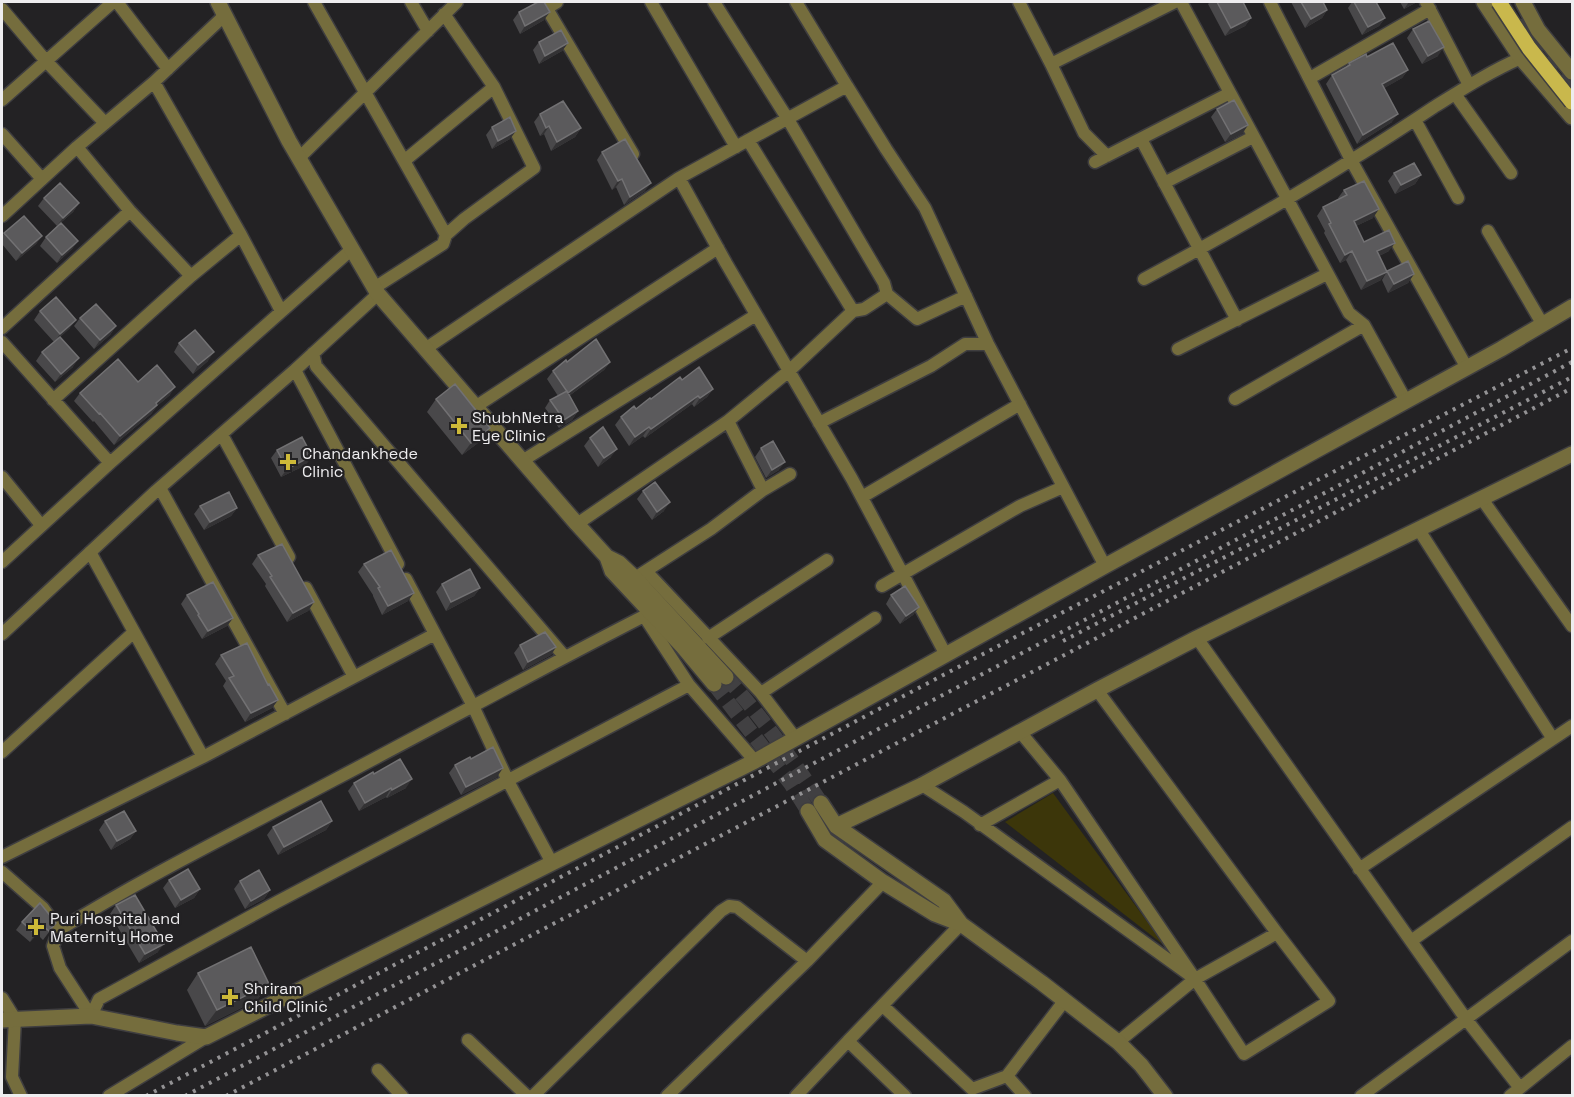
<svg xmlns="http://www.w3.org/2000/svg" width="1574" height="1097" viewBox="0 0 1574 1097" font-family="'Space Grotesk',sans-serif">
<rect width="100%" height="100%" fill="#232224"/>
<path fill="#3c360a" d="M1053,793l112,153 -160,-124z"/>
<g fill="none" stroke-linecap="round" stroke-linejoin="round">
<path stroke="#414042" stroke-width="15" stroke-dasharray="15 8" stroke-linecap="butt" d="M1520,20l37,50 15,17
M726,677c35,39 66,82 95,126
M714,684l77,100 17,27"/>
<g stroke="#3f3e40" stroke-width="15">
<path id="minor" d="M117,2l51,67
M314,2l132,233 -3,9 -69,44
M411,2l17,29
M543,2l90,152
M651,2l85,145
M714,2l75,119 95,162 3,11 30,25 49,-23
M796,2l51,84
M1019,2l32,62 33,69 23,23
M1181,2l168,311 15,12 42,76
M1270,2l81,158 116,208
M1426,2l43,83
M547,8l10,-6
M2,9l44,52 59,62
M444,14l50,73 40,81 -70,51 -18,16
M1051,64l124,-62
M1310,78l120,-69
M154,82l71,-67
M1455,94l56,79
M2,100l111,-98
M1415,120l43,78
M2,134l40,45
M1141,139l96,181
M748,140l105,171
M77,147l77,-65 87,153
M299,158l158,-156
M404,161l90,-74
M1095,162l135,-69
M679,178l47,85 126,216 94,176
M1164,183l89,-46
M2,216l75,-69 53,64 61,65 -138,124
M1488,231l55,94
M191,276l50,-41 40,76
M1144,279c71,-38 141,-77 209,-120 28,-17 54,-34 81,-52 29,-18 57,-36 87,-49
M2,328l128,-117
M2,342l108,121
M425,349l254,-171 168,-92 39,63 39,59 63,136 117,222
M1178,349l149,-75
M313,353l3,13 249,291
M295,370l103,194
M1235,399l129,-74
M475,407l243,-159
M819,423l112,-57 34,-22h23
M222,435l67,122
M522,461l234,-146
M2,477l39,48
M160,488l125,226
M763,490l-35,-69 61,-50 64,-60 11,-2 23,-15
M862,497l158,-93
M1482,499l90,127
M577,524l151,-103
M1419,530l134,209
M90,552l113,205
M2,562l108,-99 242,-214
M646,571l115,122 35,46
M641,574l70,-45 52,-39 27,-16
M406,579l67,127 35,75 44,82
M882,586l138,-80 43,-19
M306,588l48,89
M644,616l45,69 66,76
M2,634l154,-143 139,-121 83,-76
M708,638l119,-78
M1197,638l269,381 -105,77
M1097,690l180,243 -82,46
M761,693l114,-75
M1021,733l39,47 135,199 -77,63
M2,752l132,-120
M922,785l42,27 231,167 49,75 85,-53 -52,-68
M980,825l80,-45
M2,857l201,-100 232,-123
M1359,869l213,-143
M2,872l41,36 16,22 -6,16 7,22 31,48 8,-17 178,-97 412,-217
M59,930c89,-55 183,-101 275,-150 105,-55 210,-113 316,-167
M1411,941l161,-114
M2,998l13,21 -3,58 9,19
M883,1006l89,83 35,-13 18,20
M468,1040l59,56
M378,1070l24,26
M1007,1076l58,-76
M1520,1088l52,-42
M109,1096l97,-59
M533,1096l188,-185 8,-5 8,1 70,54
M667,1096l140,-135 76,-79
M796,1096l52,-55
M905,1096l-57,-55 113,-117
M1510,1096l10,-8 -54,-69 106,-78"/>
</g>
<g stroke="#3f3e40" stroke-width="18">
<path id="tertiary" d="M218,2l71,139 89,153 199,230 30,33 12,6 16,15 91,99
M1484,2l37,56 51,59
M1523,2l15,28 34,42
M607,557l5,14 71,76 31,37
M821,803l15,23 108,75 17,23
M808,811l17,29 58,42 52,32 26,10 81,59 76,59 23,23 24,31
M836,826l86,-41 175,-95 100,-52 375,-184
M2,1020l89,-4 86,17 29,4 549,-276 350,-195 396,-217 71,-42"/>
</g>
<use href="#minor" stroke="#756d3d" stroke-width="12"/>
<use href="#tertiary" stroke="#756d3d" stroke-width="15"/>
<path stroke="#939294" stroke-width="4" stroke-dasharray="3 6" stroke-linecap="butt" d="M1063,641l509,-264
M146,1096l875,-462 551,-286
M185,1096l1387,-734
M226,1096l1346,-708"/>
<g stroke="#3f3e40" stroke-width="18" stroke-linecap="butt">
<path id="primary-bridge" d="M1499,2l30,46 43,54"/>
</g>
<use href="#primary-bridge" stroke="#c9b84c" stroke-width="15"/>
</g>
<path fill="#49484a" d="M1210,2h33l8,16 -6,8 -20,10 -17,-32z
M1291,2h32l4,8 -5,8 -17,10z
M1352,2h24l9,16 -6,8 -17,9 -14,-27z
M1400,2h17l-13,7z
M519,12l25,8 -24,14 -7,-14z
M1413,29l25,27 -16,8 -15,-26z
M539,42l29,1 -6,8 -23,13 -6,-14z
M1367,57l41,13 -6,8 -18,10 8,34 -35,22 -31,-60 6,-9 14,-8 3,-4z
M1217,109l31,16 -6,9 -17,8 -14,-25z
M540,114l41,14 -6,9 -24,14 -7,-17 -4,2 -6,-14z
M492,127l18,12 -18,10 -6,-14z
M602,152l43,39 -21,14 -8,-18 -4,3 -15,-30z
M1394,173l27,2 -6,9 -20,10 -7,-13z
M1344,190l29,28 -17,8 8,16 25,9 -10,5 2,24 -20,10 -15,-30 -6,3 -16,-30 1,-2 -8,-15 6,-9 16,-8 -1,-1z
M44,198l35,5 -6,9 -16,14 -19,-20z
M4,233l38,3 -6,8 -20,17 -14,-17v-7z
M46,237l32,4 -6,8 -15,14 -17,-17z
M1387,271l27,3 -6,9 -20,10 -6,-13z
M40,311l30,17 -10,9 13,30 -18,15 -19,-21 6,-9 12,-10 -20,-22z
M80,318l36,8 -6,9 -16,14 -20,-23z
M179,343l29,18 -15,13 -19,-22z
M567,362h43l-6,8 -35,26 9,15 -6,9 -13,8 -14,-20 5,-8 8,-4 -11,-17 6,-8z
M682,380l31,9 -6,8 -13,10 -2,-3 -47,34 -2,-2 -14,10 -14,-21 6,-8 15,-8z
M138,382l32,13 -13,11 -6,8 -37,31 -20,-24 -1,1 -19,-21 6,-8z
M436,399l46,41 -20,15 -35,-43z
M590,438l21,19 -13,10 -14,-21z
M761,448l18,22 -13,8 -11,-21z
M277,450l29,15 -25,12 -10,-19z
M643,491l21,20 -12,9 -15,-21z
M200,506l37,2 -6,8 -27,14 -10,-16z
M258,555l56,47 -6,9 -21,11 -22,-36 1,-2 -14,-20z
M364,564l44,37 -26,14 -9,-19v-1l-15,-23z
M442,584l38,4 -6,8 -28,15 -10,-19z
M187,595l46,23 -6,8 -25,13 -21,-35z
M891,595l28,12 -6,8 -13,9 -14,-20z
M520,645l36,2 -5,8 -28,15 -9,-17z
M221,655l47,30 10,15 -6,8 -27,14 -22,-36 3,-5 -11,-17z
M471,759l26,18 -36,18 -12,-22 6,-8z
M374,774l32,14 -19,10 -1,-1 -27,14 -11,-20 6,-8z
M105,821l31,10 -6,8 -19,11 -12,-20z
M332,821l-6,9 -48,25 -11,-20 6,-8z
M169,880l31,9 -6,9 -19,10 -12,-20z
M240,881l30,9 -6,9 -19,10 -11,-20z
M116,905l42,47 -19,11 -29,-49z
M22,922l34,1 -13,17 -6,-6 -7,8 -14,-12z
M198,973l71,11 -12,16 -52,26 -18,-36z"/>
<path fill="#333234" d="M1409,2h8l-13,7z
M1327,10l-5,8 -17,10 6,-9z
M550,12l-6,8 -24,14 5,-8z
M1251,18l-6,8 -20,10 6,-8z
M1385,18l-6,8 -17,9 6,-8z
M568,43l-6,8 -23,13 6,-8z
M1444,47l-6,9 -16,8 6,-8z
M1408,70l-6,8 -26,15 6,-9z
M1398,114l-6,8 -35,22 6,-9z
M1248,125l-6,9 -17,8 6,-8z
M549,126l-5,8 -4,2 6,-8z
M581,128l-6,9 -24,14 6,-9z
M516,131l-6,8 -18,10 6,-8z
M1421,175l-6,9 -20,10 6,-9z
M622,179l-6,8 -4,3 6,-9z
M651,183l-6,8 -21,14 6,-8z
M79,203l-6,9 -16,14 6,-8z
M1379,209l-6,9 -25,12 6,-9z
M42,236l-6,8 -20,17 6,-8z
M78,241l-6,8 -15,14 5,-8z
M1395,243l-6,8 -18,9 6,-9z
M1352,251l-6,9 -6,3 5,-8z
M1387,272l-6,8 -20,10 6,-9z
M1414,274l-6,9 -20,10 6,-9z
M76,320l-6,8 -15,14 5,-8z
M116,326l-6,9 -16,14 6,-9z
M214,352l-6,9 -15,13 5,-9z
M79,358l-6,9 -18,15 6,-8z
M610,362l-6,8 -42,31 6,-8z
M175,387l-5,8 -13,11 -6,8 -37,31 6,-9z
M713,389l-6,8 -13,10 6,-9z
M698,396l-6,8 -47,34 6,-9z
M578,411l-6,9 -13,8 5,-8z
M649,427l-6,9 -14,10 6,-9z
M490,428l-8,12 -20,15 9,-12z
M617,449l-6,8 -13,10 6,-9z
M312,456l-6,9 -25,12 6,-8z
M785,462l-6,8 -13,8 6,-8z
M670,502l-6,9 -12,9 5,-8z
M237,508l-6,8 -27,14 6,-8z
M480,588l-6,8 -28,15 5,-9z
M414,593l-6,8 -26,14 6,-9z
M314,602l-6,9 -21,11 6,-9z
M919,607l-6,8 -13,9 6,-8z
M233,618l-6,8 -25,13 6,-8z
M556,647l-5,8 -28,15 5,-8z
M278,700l-6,8 -27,14 6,-9z
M503,768l-6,9 -36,18 5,-8z
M412,779l-6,9 -19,10 5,-8z
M391,788l-5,9 -27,14 6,-8z
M332,821l-6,9 -48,25 6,-8z
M136,831l-6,8 -19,11 6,-9z
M200,889l-6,9 -19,10 6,-8z
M270,890l-6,9 -19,10 6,-8z
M43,926l-6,8 -7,8 5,-8z
M164,944l-6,8 -19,11 6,-9z
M269,984l-12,16 -52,26 12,-16z"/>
<path fill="#5b5a5c" stroke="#727173" stroke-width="1.5" d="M538,2h6l6,10 -25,14 -6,-14z
M1217,2h26l8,16 -20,10z
M1301,2h22l4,8 -16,9z
M1354,2h22l9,16 -17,9z
M1429,21l15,26 -16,9 -15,-27z
M561,30l7,13 -23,13 -6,-14z
M1393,43l15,27 -26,14 16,30 -35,21 -31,-60 18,-10 -1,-2 17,-9 1,3z
M1234,100l14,25 -17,9 -14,-25z
M563,101l18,27 -24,14 -8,-16 -3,2 -6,-14z
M510,117l6,14 -18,10 -6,-14z
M625,139l26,44 -21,14 -8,-18 -4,2 -16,-29z
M1414,163l7,12 -20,10 -7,-12z
M1364,181l15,28 -25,12 10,21 25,-12 6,13 -18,8 10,21 -20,9 -15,-30 -7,4 -16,-31 2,-1 -8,-16 24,-12 -3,-5z
M60,183l19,20 -16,15 -19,-20z
M24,216l18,20 -20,17 -18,-20z
M61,223l17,18 -16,14 -16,-18z
M1408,261l6,13 -20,10 -7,-13z
M56,297l20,23 -16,14 -20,-23z
M96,304l20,22 -16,14 -20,-22z
M195,330l19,22 -16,13 -19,-22z
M60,337l19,21 -18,16 -19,-22z
M596,339l14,23 -42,31 -15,-22 13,-11 1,2z
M118,359l20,23 19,-17 18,22 -19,16 1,2 -37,31 -20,-23 -1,1 -19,-21z
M699,367l14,22 -13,9 -2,-2 -47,33 -2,-2 -14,10 -14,-20 13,-11 2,3 14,-11 1,1 29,-22 2,3z
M455,384l35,44 -19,15 -35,-44z
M567,391l11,20 -14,9 -14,-20z
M603,427l14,22 -13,9 -14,-20z
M302,437l10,19 -25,13 -10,-19z
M773,441l12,21 -13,8 -11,-22z
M655,482l15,20 -13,10 -14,-21z
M229,492l8,16 -27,14 -10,-16z
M282,544l32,58 -21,11 -23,-36 2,-1 -14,-21z
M391,550l23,43 -26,13 -10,-18 2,-1 -16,-23z
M470,569l10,19 -29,14 -9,-18z
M213,582l20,36 -25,13 -10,-16 1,-1 -12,-19z
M905,586l14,21 -13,9 -15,-21z
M545,632l11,15 -28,15 -8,-17z
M247,643l21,42 1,-1 9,16 -27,13 -22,-35 5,-2 -13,-21z
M493,747l10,21 -37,19 -11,-22 15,-8 1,2z
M400,759l12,20 -20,11 -1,-2 -26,15 -11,-20 19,-11 1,2z
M321,801l11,20 -48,26 -11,-20z
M124,811l12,20 -19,10 -12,-20z
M188,869l12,20 -19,11 -12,-20z
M259,870l11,20 -19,11 -11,-20z
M135,895l29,49 -19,10 -29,-49z
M40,903l16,20 -7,8 -6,-5 -8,8 -13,-12z
M251,947l18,37 -52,26 -19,-37z"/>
<g fill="#cdb938" stroke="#232224" stroke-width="2">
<path d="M456 417h6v6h6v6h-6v6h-6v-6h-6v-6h6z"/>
<path d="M285 453h6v6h6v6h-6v6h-6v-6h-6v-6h6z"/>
<path d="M33 918h6v6h6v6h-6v6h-6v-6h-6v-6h6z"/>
<path d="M227 988h6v6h6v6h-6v6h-6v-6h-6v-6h6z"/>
</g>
<g text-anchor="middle" stroke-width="4.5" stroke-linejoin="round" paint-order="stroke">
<g font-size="16" fill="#eeedef" stroke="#232224" text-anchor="start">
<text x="472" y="423">ShubhNetra<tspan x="472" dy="18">Eye Clinic</tspan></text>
<text x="302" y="459">Chandankhede<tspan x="302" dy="18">Clinic</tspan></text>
<text x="50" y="924">Puri Hospital and<tspan x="50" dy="18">Maternity Home</tspan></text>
<text x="244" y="994">Shriram<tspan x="244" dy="18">Child Clinic</tspan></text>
</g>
</g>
<rect width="1574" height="1097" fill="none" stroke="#eeedef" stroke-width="6"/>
</svg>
